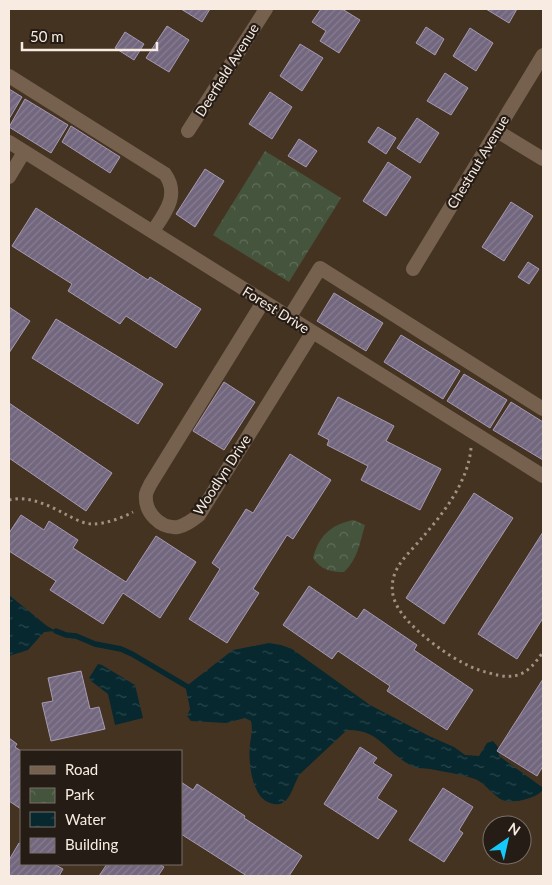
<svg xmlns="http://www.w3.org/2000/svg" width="552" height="885" viewBox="0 0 552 885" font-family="Lato,sans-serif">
<defs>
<pattern id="park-crowns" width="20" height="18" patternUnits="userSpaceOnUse" patternTransform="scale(1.25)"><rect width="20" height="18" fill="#45543c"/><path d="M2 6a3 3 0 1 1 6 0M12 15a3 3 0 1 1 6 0" fill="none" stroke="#616d58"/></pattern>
<pattern id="water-ripples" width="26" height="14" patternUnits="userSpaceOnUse" patternTransform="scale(1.25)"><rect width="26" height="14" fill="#06282e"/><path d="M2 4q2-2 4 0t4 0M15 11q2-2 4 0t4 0" fill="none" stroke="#2b474c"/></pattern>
<pattern id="building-hatch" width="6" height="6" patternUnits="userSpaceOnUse" patternTransform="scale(1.25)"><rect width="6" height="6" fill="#72677e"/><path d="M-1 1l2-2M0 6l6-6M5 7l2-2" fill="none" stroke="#877d90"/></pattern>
</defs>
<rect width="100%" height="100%" fill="#453322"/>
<path fill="url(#park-crowns)" d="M265,151l76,47 -52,84 -76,-47z
M353,520l12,5c-5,17 -7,34 -21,47 -13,0 -23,-2 -31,-14 6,-22 17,-33 40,-38z"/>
<path fill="url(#water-ripples)" d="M9,595l38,31 9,5 -12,1 -16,18 -19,6z
M269,643l12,2 11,4 78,56 59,31 25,11 11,8 14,1 8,-13 6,-2 5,6 1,9 43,31v4c-7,7 -26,12 -36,10 -11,-2 -19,-17 -31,-22 -14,-5 -30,-7 -45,-10 -6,-1 -13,0 -18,-3 -26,-13 -32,-37 -65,-36l-48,45c-7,13 -10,35 -29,28 -19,-6 -22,-43 -20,-59 1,-8 3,-15 1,-23l-6,-3 -19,5 -35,-2 -4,-5 3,-7 -4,-20 3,-5 44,-34z
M98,664l4,1 33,20 8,33 -28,7 -7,-31 -17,-13 -2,-3z"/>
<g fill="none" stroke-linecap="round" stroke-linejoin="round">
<path stroke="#06282e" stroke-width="5.5" d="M56,631l10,4 10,1 19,8 26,5 11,5 56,33"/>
</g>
<path fill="url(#building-hatch)" stroke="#a59ab2" d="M181,9h29l-8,13z
M321,9h21l18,11 -21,33 -19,-12 6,-10 -14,-9z
M486,9h31l-8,14z
M167,26l22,14 -20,32 -23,-14z
M426,27l18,12 -9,16 -19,-12z
M470,28l23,15 -17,28 -23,-15z
M125,32l19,12 -10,16 -19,-12z
M300,44l23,14 -21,33 -22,-15z
M445,73l23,15 -17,27 -24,-14z
M9,89l13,8 -13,22z
M270,92l22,15 -20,32 -23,-15z
M25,99l43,26 -17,28 -42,-26z
M417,118l22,15 -19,30 -23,-15z
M71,126l49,31 -10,16 -48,-31z
M378,127l18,11 -10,16 -18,-12z
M299,139l18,12 -11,16 -18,-11z
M388,162l23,15 -25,39 -23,-15z
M205,169l19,12 -29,46 -19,-13z
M511,202l22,14 -29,45 -22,-14z
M36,208l112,72 2,-3 51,32 -25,39 -50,-32 -6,8 -52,-33 4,-7 -60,-38z
M528,262l11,7 -10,15 -11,-7z
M334,293l49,30 -17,28 -49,-30z
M9,307l21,14 -21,32z
M56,319l107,65 -25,40 -106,-66z
M401,335l59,36 -17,28 -59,-37z
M464,374l43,26 -17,28 -43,-27z
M224,382l31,20 -31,48 -31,-19z
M338,397l56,29 -8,15 55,28 -21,41 -59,-30 7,-14 -41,-21 2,-5 -11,-6z
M511,402l32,20v38l-50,-30z
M9,403l103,70 -26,38 -77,-53z
M290,454l41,26 -38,59 -6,-4 -34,54 6,4 -32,50 -38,-24 31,-50 -8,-6 34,-54 7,4z
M474,493l39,25 -69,106 -38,-26z
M21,515l23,15 5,-9 29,19 -5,8 53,34 30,-46 40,26 -36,56 -37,-25 -20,31 -53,-34 6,-9 -47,-30v-18z
M543,532v86l-26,41 -39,-25z
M309,586l48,33 7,-10 53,36 -3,5 59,40 -26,40 -60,-39 3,-5 -52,-35 -6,8 -49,-34z
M81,671l9,38 9,-2 6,22 -54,12 -9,-38 11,-2 -5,-23z
M543,679v87l-6,10 -40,-25z
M9,738l8,6 -2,3 6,4v58l-12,-8z
M360,747l17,11 -4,5 19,12 -15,23 20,13 -19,28 -54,-35z
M181,782l12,8 4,-6 48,32 -1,2 58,38 -13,20h-42l-66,-42z
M443,788l30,19 -14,23 4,3 -19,29 -35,-22z
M19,843l2,1v20h33l9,5 -4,7h-50v-16z
M107,864h52l5,3 -6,9h-59z"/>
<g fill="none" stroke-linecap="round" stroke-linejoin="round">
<path stroke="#a09184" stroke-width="3" stroke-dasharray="2.5 4" stroke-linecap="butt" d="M471,448c-3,34 -28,66 -50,91 -9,11 -23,23 -27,37 -7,23 8,40 24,55 19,17 46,36 71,42 28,8 38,2 54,-21
M9,500c20,-5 41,6 58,15 8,4 17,9 26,9 12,0 29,-6 40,-12"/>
<path stroke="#76614f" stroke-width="14" d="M9,76l156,98c15,21 0,39 -12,57
M188,131l78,-122
M497,131l46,28
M9,142l534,334
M9,177l15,-25
M413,269l130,-214
M263,302l-112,181c-2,4 -4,7 -5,11 -2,18 14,35 32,33 8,-2 15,-7 21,-12l113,-182
M289,318l31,-50 223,141"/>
</g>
<g text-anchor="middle" stroke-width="4.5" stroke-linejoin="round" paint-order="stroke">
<g font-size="14" fill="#f8ece2" stroke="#251c15">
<text transform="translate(227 70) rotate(-58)" y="5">Deerfield Avenue</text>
<text transform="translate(478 162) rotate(-59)" y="5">Chestnut Avenue</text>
<text transform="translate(276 310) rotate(32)" y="5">Forest Drive</text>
<text transform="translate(222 475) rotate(-57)" y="5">Woodlyn Drive</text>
</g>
</g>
<rect width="552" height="885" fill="none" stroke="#f8ece2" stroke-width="20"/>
<rect x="20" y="750" width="162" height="115" fill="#251c15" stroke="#796f67"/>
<rect x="30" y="766" width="25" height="8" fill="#76614f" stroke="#796f67"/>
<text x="65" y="775" font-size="15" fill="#f8ece2">Road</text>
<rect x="30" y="788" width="25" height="15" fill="url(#park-crowns)" stroke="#796f67"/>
<text x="65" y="800" font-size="15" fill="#f8ece2">Park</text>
<rect x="30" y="812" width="25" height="15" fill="url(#water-ripples)" stroke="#796f67"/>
<text x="65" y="825" font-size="15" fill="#f8ece2">Water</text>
<rect x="30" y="838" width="25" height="15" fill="url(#building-hatch)" stroke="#796f67"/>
<text x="65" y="850" font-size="15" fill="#f8ece2">Building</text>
<g transform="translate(507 840) rotate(34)"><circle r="24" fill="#251c15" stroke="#796f67"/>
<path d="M0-4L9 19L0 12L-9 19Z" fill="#15cafb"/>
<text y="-8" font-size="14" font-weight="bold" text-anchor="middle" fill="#f8ece2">N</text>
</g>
<path d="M22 42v8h135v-8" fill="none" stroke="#f8ece2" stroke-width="2.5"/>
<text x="30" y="42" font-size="15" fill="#f8ece2" stroke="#251c15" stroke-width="4" paint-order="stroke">50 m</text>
</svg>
